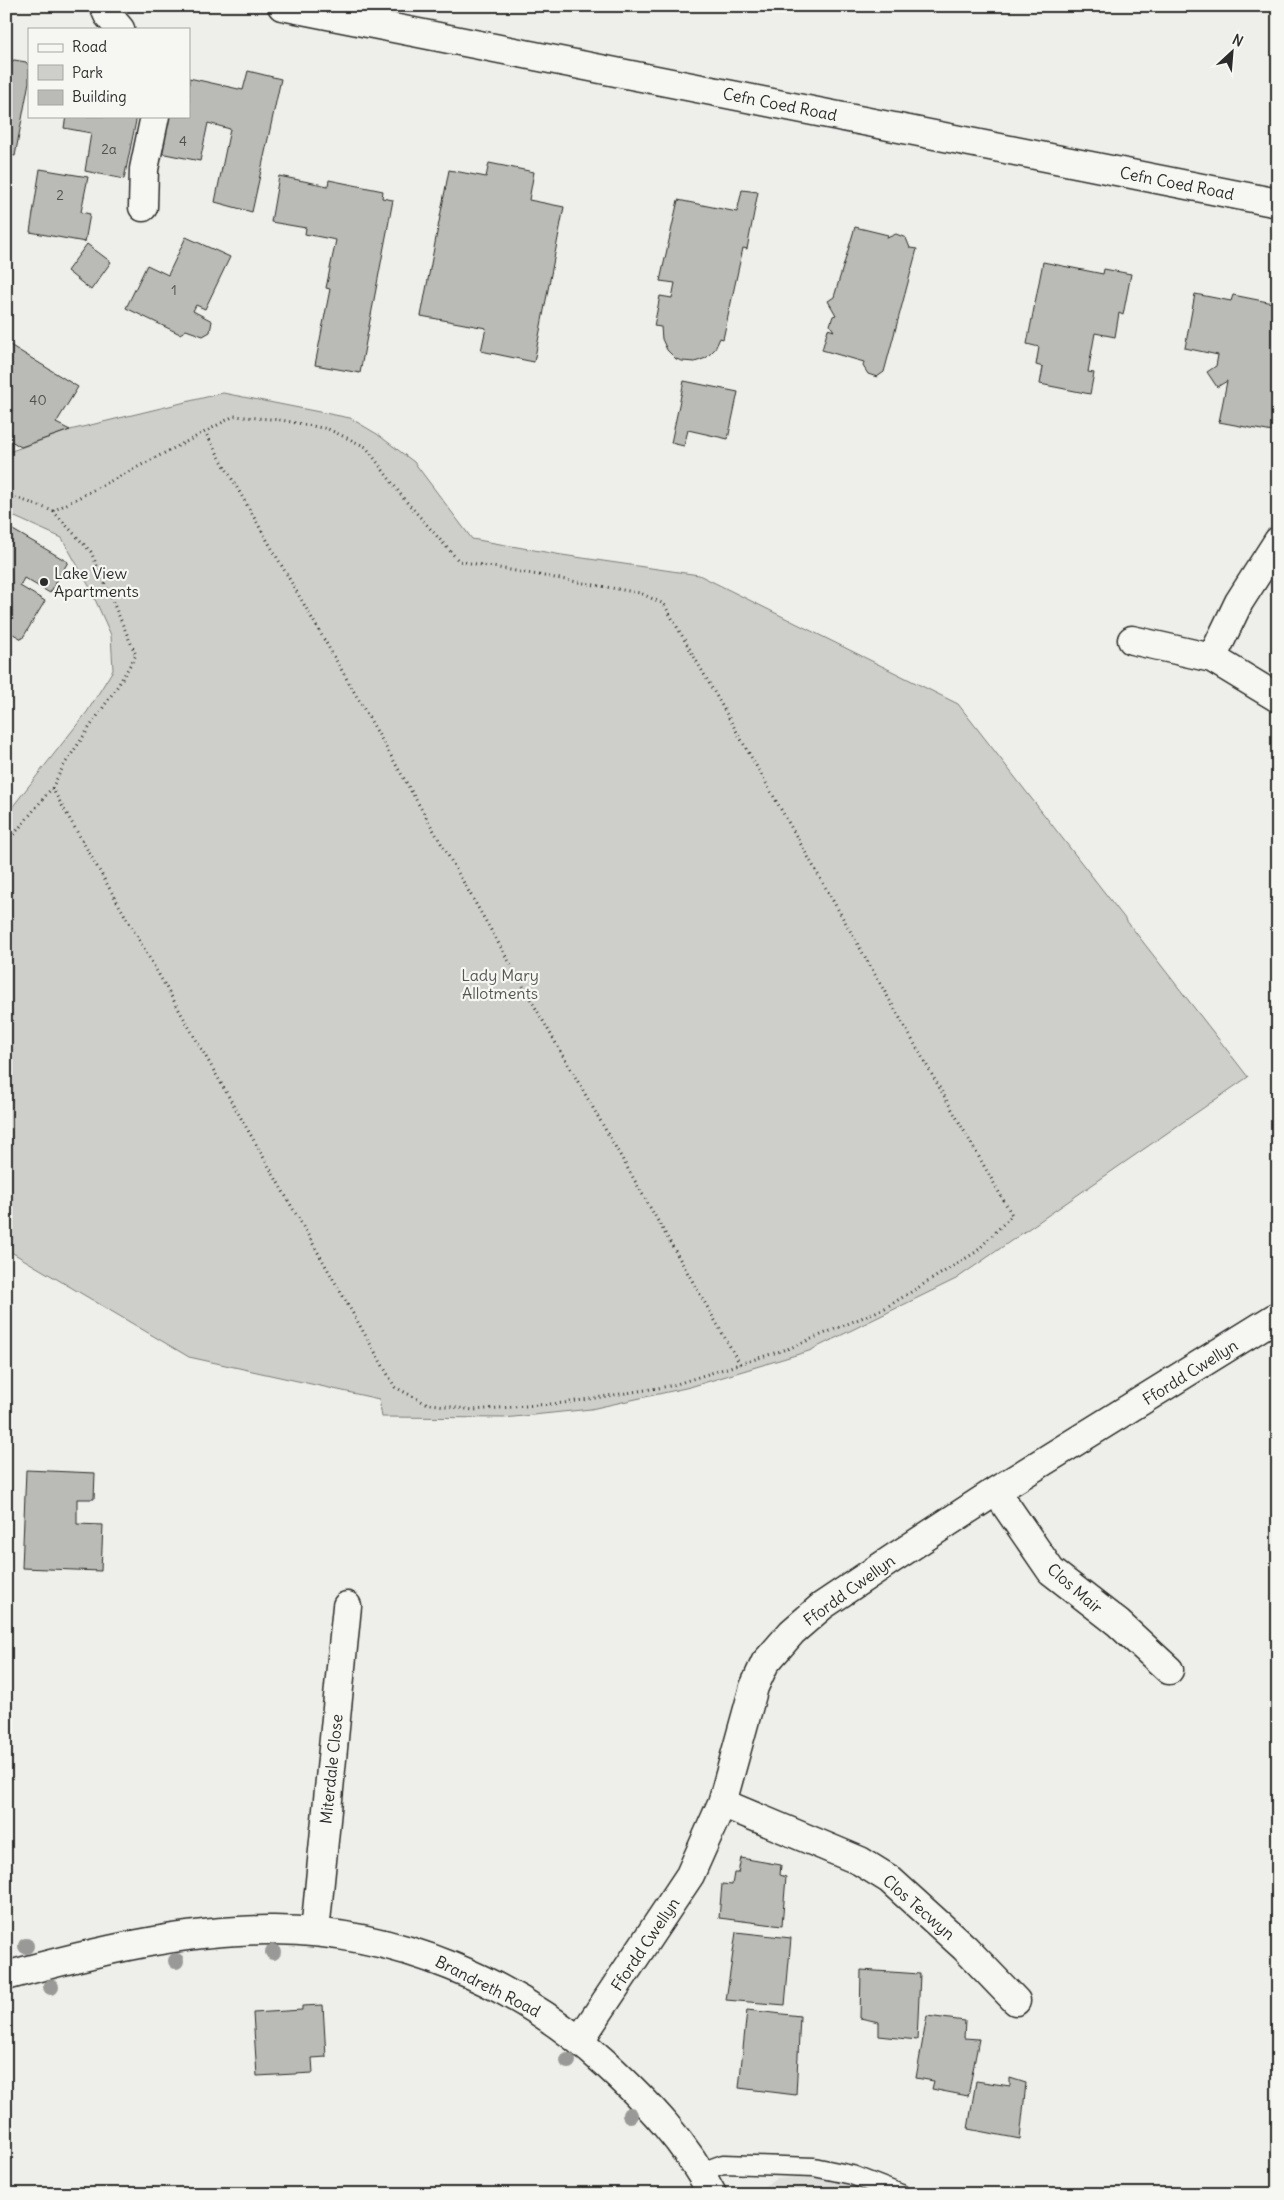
<svg xmlns="http://www.w3.org/2000/svg" width="1284" height="2200" viewBox="0 0 1284 2200" font-family="Delius,sans-serif">
<rect width="100%" height="100%" fill="#eeeeea"/>
<filter id="ink" filterUnits="userSpaceOnUse"><feTurbulence type="fractalNoise" baseFrequency=".02" numOctaves="2"/><feDisplacementMap in="SourceGraphic" scale="10" xChannelSelector="R" yChannelSelector="G"/><feConvolveMatrix kernelMatrix="1 2 1 2 8 2 1 2 1" color-interpolation-filters="sRGB"/></filter>
<g filter="url(#ink)">
<path fill="#dededb" d="M810,2175l32,8 31,11h-117l3,-5 18,-10z"/>
<path fill="#cececa" stroke="#7c7c7a" d="M223,393l127,25 27,16 37,28 58,77 90,16 137,20 259,129 290,373 -292,202 -147,72 -119,36 -99,22 -87,9 -122,-1 -3,-18 -190,-42 -183,-108v-434l81,-103 26,-42 -2,-35 -22,-49 -27,-48 -56,-25v-60l64,-23z"/>
<path fill="#babab7" stroke="#2b2b2b" d="M14,60l12,2 3,4v16l-14,74 -5,-1 -2,11 -2,-1v-101z
M248,71l33,8 -29,133 -37,-10 15,-73 -22,-6 -8,38 -40,-8 8,-37h21v-38l54,12z
M66,116h71l-13,63 -39,-8 6,-38 -27,-5z
M489,163l45,9 -5,28 35,7 -30,155 -53,-11 5,-23 -65,-12 28,-146 37,7z
M40,169l48,8 -7,35 9,2 -5,28 -55,-10z
M279,176l49,10 1,-6 54,11 -1,7 11,2 -33,173 -45,-8 15,-76 -4,-1 10,-48 -31,-6 1,-6 -35,-6z
M742,190l16,2 -11,57 -4,-1 -20,91 -3,-1 -5,11 -9,9 -11,4 -13,-1 -6,-2 -9,-9 -5,-11 -1,-12 -7,-1 6,-30 12,2 3,-15 -15,-2 18,-81 59,12z
M855,227l33,8 -1,3 9,-4 10,4 4,10 7,1 -33,123 -7,5 -9,-3 -5,-8 1,-4 -42,-12 6,-21 6,2 -4,-6 3,-9 3,-1 -8,-14 6,-4z
M186,237l44,20 -25,52 -9,-4 -3,6 19,10 -2,11 -7,4 -17,-6 -6,4 -54,-26 21,-43 21,10z
M87,244l24,18 -20,28 -24,-19z
M1043,262l60,12 1,-5 27,5 -8,41 -4,-2 -4,24 -20,-4 -7,39 6,1 -4,21 -50,-10 3,-17 -7,-2 3,-18 -12,-3z
M1195,294l36,7 2,-6 45,9v129l-59,-11 8,-41 -10,6 -10,-15 9,-6 2,-11 -33,-7z
M10,345l68,42 -22,36 14,7 -49,17 -15,-9v-20l2,-3 -2,-2v-67z
M684,381l54,11 -10,47 -40,-9 -4,16 -13,-3z
M6,526l62,36 -18,31 -26,-15 -4,8 25,15 -23,38 -16,-9z
M26,1470l69,3 -1,26h-17v25l26,1 -2,46 -79,-3z
M741,1858l40,7 -1,10 6,2 -4,49 -63,-8 3,-34 10,1 2,-12h4z
M736,1932l55,6 -6,67 -59,-5z
M861,1970l59,4 -3,66 -38,-4v-14l-19,-4z
M323,2005l3,52 -14,1 1,15 -56,3 -4,-63 49,-3v-4z
M747,2010l53,6 -4,79 -57,-7z
M927,2016l38,5 -1,17 15,1 -11,57 -36,-7 2,-8 -18,-3z
M1010,2078l16,5 -6,56 -52,-10 8,-48 34,5z"/>
<g fill="none" stroke-linecap="round" stroke-linejoin="round">
<g stroke="#2b2b2b" stroke-width="21">
<path id="lane" d="M701,2172l22,-8 91,3 38,8 49,19"/>
</g>
<g stroke="#2b2b2b" stroke-width="31">
<path id="street" d="M104,6l4,9 12,14
M282,6l996,197
M143,207l1,-38 11,-53
M1132,640l80,18 66,40
M1212,658l27,-56 39,-61
M996,1491l55,80 67,52 51,47
M722,1803l138,58 29,18 76,69 51,53
M315,1932l32,-326
M6,1976c83,-23 181,-47 268,-46 122,1 241,51 331,133 42,39 81,79 107,131
M580,2040l110,-165 32,-72 32,-116 11,-24 27,-31 30,-26 70,-47 104,-68 282,-175"/>
</g>
<path stroke="#2b2b2b" stroke-width="3" stroke-dasharray="1 4" stroke-linecap="butt" d="M6,494l47,17 38,41 45,103 -17,29 -55,81 -12,23 -46,56
M53,511l152,-79 535,932
M52,788l343,599 30,16 48,7 91,-7 106,-17 120,-38 95,-40 91,-56 36,-37 -348,-611 -24,-11 -181,-32 -55,-62 -38,-52 -38,-18 -47,-9 -47,-4 -29,16"/>
<use href="#lane" stroke="#f6f6f2" stroke-width="18"/>
<use href="#street" stroke="#f6f6f2" stroke-width="28"/>
</g>
<g fill="#999997">
<circle cx="26" cy="1946" r="8"/>
<circle cx="273" cy="1952" r="8"/>
<circle cx="176" cy="1961" r="8"/>
<circle cx="51" cy="1987" r="8"/>
<circle cx="568" cy="2061" r="8"/>
<circle cx="630" cy="2115" r="8"/>
</g>
</g>
<circle fill="#2b2b2b" stroke="#f6f6f2" stroke-width="2" cx="44" cy="582" r="5"/>
<g text-anchor="middle" stroke-width="4.5" stroke-linejoin="round" paint-order="stroke">
<g font-size="14" fill="#4f4f4e">
<text x="183" y="146">4</text>
<text x="109" y="154">2a</text>
<text x="60" y="200">2</text>
<text x="174" y="295">1</text>
<text x="38" y="405">40</text>
</g>
<g font-size="16" fill="#2b2b2b" stroke="#f6f6f2">
<text transform="translate(780 104) rotate(11)" y="6">Cefn Coed Road</text>
<text transform="translate(1177 183) rotate(11)" y="6">Cefn Coed Road</text>
<text transform="translate(1190 1372) rotate(-32)" y="6">Ffordd Cwellyn</text>
<text transform="translate(1075 1588) rotate(41)" y="6">Clos Mair</text>
<text transform="translate(849 1590) rotate(-36)" y="6">Ffordd Cwellyn</text>
<text transform="translate(331 1769) rotate(-84)" y="6">Miterdale Close</text>
<text transform="translate(919 1907) rotate(41)" y="6">Clos Tecwyn</text>
<text transform="translate(645 1944) rotate(-56)" y="6">Ffordd Cwellyn</text>
<text transform="translate(488 1986) rotate(27)" y="6">Brandreth Road</text>
</g>
<g font-size="16" fill="#2b2b2b" stroke="#f6f6f2" text-anchor="start">
<text x="54" y="579">Lake View<tspan x="54" dy="18">Apartments</tspan></text>
</g>
<g font-size="16" fill="#545453" stroke="#f6f6f2">
<text x="500" y="981">Lady Mary<tspan x="500" dy="18">Allotments</tspan></text>
</g>
</g>
<rect width="1284" height="2200" fill="none" stroke="#f6f6f2" stroke-width="25"/>
<rect x="12" y="12" width="1259" height="2175" fill="none" stroke="#2b2b2b" stroke-width="2" filter="url(#ink)"/>
<rect x="28" y="28" width="162" height="90" fill="#f6f6f2" stroke="#a5a5a2"/>
<rect x="38" y="44" width="25" height="8" fill="#f6f6f2" stroke="#a5a5a2"/>
<text x="72" y="52" font-size="15" fill="#2b2b2b">Road</text>
<rect x="38" y="65" width="25" height="15" fill="#cececa" stroke="#a5a5a2"/>
<text x="72" y="78" font-size="15" fill="#2b2b2b">Park</text>
<rect x="38" y="90" width="25" height="15" fill="#babab7" stroke="#a5a5a2"/>
<text x="72" y="102" font-size="15" fill="#2b2b2b">Building</text>
<g transform="translate(1232 52) rotate(26)" stroke="#f6f6f2" stroke-width="4" paint-order="stroke">
<path d="M0-4L9 19L0 12L-9 19Z" fill="#2b2b2b"/>
<text y="-8" font-size="14" font-weight="bold" text-anchor="middle" fill="#2b2b2b">N</text>
</g>
</svg>
